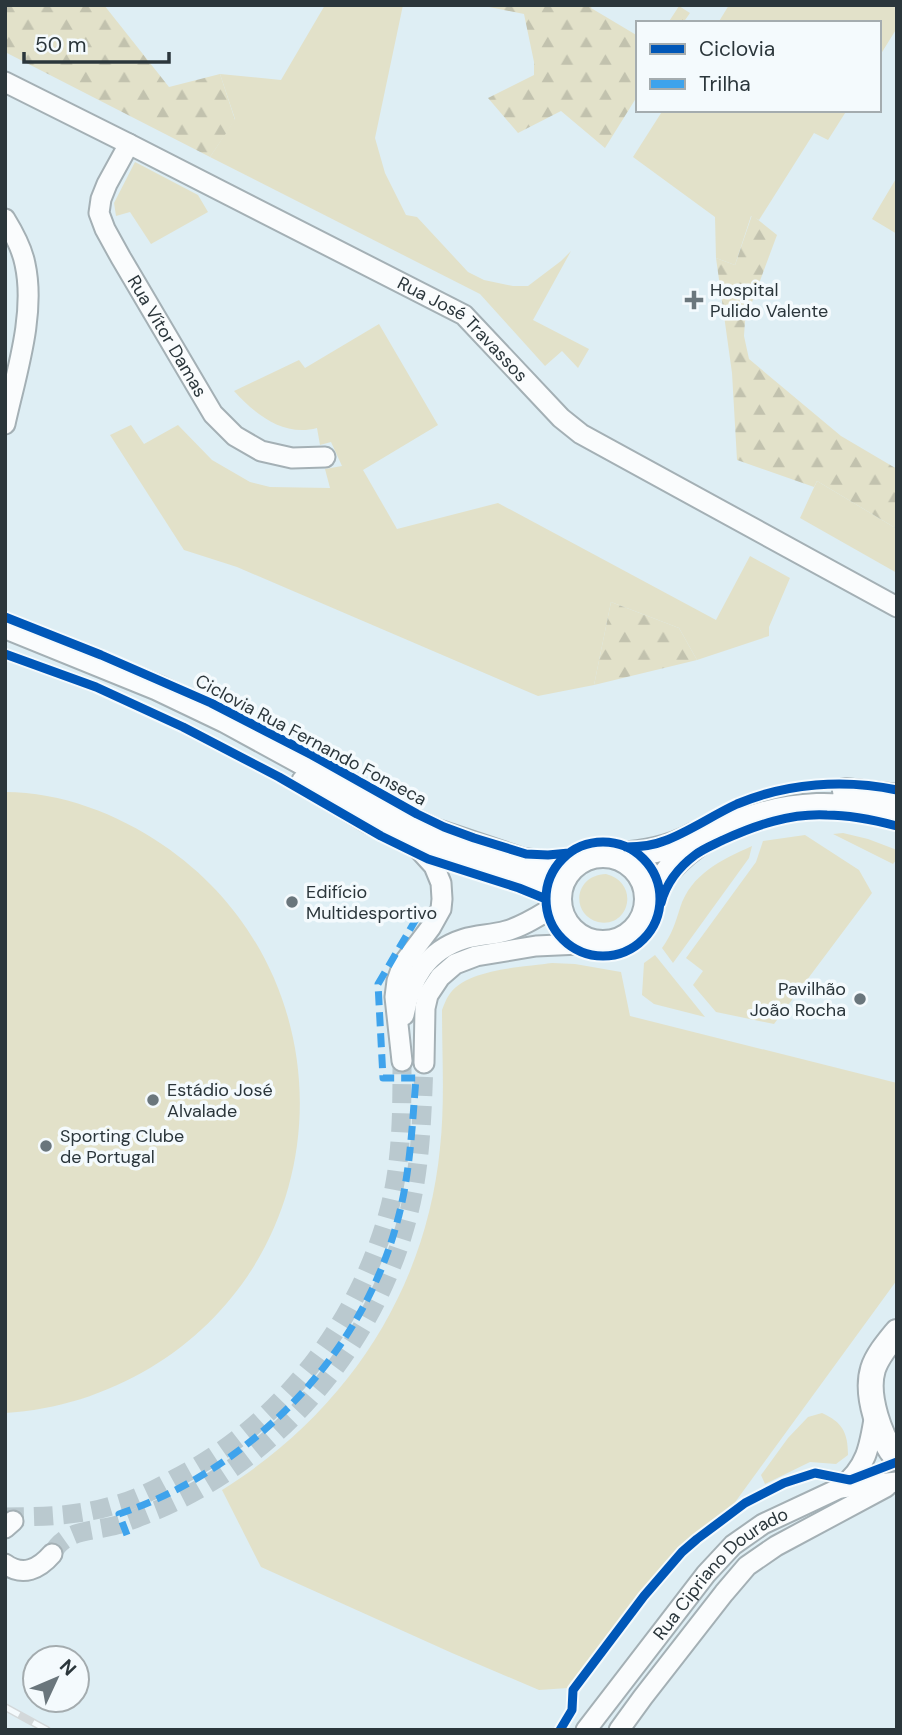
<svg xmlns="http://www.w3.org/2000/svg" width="902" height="1735" viewBox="0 0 902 1735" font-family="'DM Sans',sans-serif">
<defs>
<pattern id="forest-firs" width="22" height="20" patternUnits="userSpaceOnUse" patternTransform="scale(1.75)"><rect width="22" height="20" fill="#e2e1c9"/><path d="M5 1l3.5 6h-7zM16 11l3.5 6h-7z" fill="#c2c2ae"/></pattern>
</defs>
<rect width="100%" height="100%" fill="#deeef4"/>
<path fill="#e2e1c9" d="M325,5h78l-28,133 10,35 21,42 11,2 51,55 16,8 29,6h15l33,-25 10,-10 -38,69 56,29 -11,19 -16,-17 -17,15 -65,-72 -270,-137 25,-38 -15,-45 61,6z
M729,5h168v23l-18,29v-34h-161z
M663,110h184l-19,30 -14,-7 -55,87 -8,-4 -16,49 -19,-7 -1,-41 -82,-60z
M135,162l63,33 10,17 -57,32 -21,-32 -14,4 -2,-13z
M897,177v57l-25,-15z
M379,324l59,101 -75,45 34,59 101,-26 218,117 34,-64 40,22 -21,49v9l-72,24 -18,-32 -68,-26 -17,83 -56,11 -301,-129 -53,-17 -74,-115 21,-10 13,19 34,-19 34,35 38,22 20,5 60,1 -5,-19 17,-3 -11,-24 -11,3 -3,-17c-34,9 -62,-14 -83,-37l65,-31 6,8z
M817,481l80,48v44l-97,-55z
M5,792c56,0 113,22 158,53 187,127 182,406 -13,523 -44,26 -93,42 -145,45z
M843,833l25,6 29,11v9l-4,5 -60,-30z
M805,835l54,35 13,23 -98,131 -58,-12 -23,-27 10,-14 -17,-13 70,-96 7,-21z
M752,846l-3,12 -76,105 -11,-15c10,-14 13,-24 18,-40 11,-34 41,-48 72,-62z
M606,874c35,9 23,55 -8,48 -28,-8 -24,-47 8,-48z
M655,955l50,62 -51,-13 -12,-9 2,-32z
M552,963l23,1 46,8 9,44 267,67v197l-164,225 -53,43 -112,140 -29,2 -87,-37 -191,-86 -39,-77c122,-76 204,-197 218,-342 5,-45 2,-92 2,-138 2,-5 4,-11 7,-15 16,-26 75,-28 103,-32z
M822,1413c20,9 26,19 26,42l-12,9 -26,-2 -45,22 -4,-9 27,-37 20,-21z"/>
<path fill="url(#forest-firs)" d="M5,5h99l65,82 51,-13 15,46 -25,37 -205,-105z
M487,5h106l-2,3 47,28v59l-33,53 -44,-37 -43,22 -30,-35 46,-23v-13l-10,-48 -35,-7z
M679,6l11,7 -7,10h-15z
M752,215l25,20 -32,86 -1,15 5,23 92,77 56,33v60l-80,-48 -3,6 -77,-27 -5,-87 -16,-115 19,7z
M611,602l68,26 18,32 -103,25z"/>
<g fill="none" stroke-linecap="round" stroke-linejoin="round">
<path stroke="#bac9cf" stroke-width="19" stroke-dasharray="19 10" stroke-linecap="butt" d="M5,1517c35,0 72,-1 106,-11 22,-5 43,-16 63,-27 105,-53 182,-152 214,-265 14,-50 14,-101 14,-153
M52,1554c14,-26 41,-22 65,-29 14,-4 27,-10 40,-15 122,-52 218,-165 251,-294 13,-50 14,-101 16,-153"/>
<g stroke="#a4b0b5" stroke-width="23">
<g id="minor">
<path id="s1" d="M5,82l124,62 335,171 97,103 20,16 316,173"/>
<path id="s2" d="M129,144l-22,40 -6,15 -2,14 6,16 16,29 92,156 22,22 26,15 31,7 33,-1"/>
<path d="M5,219c8,13 17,29 20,45 11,50 -9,110 -20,160"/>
<path d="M404,1015c7,-36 22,-64 60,-76 13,-4 28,-4 42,-8 19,-5 37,-18 53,-27"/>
<path d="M402,1061l-7,-64 2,-16 6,-17 28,-37 10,-18 1,-10 -1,-16 -7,-17 -19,-21"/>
<path d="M424,1063l1,-55 3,-13 12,-18 15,-13 21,-8 60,-10 66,-3"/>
<path d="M840,1488c27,-20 30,-43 35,-75"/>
<path d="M5,1528l8,-7"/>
<path d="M5,1564c18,13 34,5 47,-10"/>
<path id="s3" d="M586,1730l120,-156 27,-29 30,-21 77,-36 57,-6"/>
<path d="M619,1730l24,-33 81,-104 23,-27 29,-20 110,-59"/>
</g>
</g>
<g stroke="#a4b0b5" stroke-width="28">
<path id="tertiary" d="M5,626l153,62 67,32 152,83 57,28 89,30 34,4 21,-3
M304,782l64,38 44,21 29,13 97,31 21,13
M845,791l52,6
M559 899a44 44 0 1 1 88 0a44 44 0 1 1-88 0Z
M614,856c29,-3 55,-6 81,-21
M645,914c6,-13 11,-28 19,-38 35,-45 98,-68 153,-70 27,-1 54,4 80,11
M897,1332c-9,11 -20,24 -24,37 -8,26 7,70 24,89"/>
</g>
<use href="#minor" stroke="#fafcfd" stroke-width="19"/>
<use href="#tertiary" stroke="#fafcfd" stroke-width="24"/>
<g stroke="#d3d8da" stroke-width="8">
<path id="rail" d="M5,1707l42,23"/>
</g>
<use href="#rail" stroke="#f4fafd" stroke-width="5" stroke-dasharray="16" stroke-linecap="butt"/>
<path stroke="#3ea3ec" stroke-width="7" stroke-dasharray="14 7" stroke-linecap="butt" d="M127,1535l-8,-21c130,-44 240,-155 277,-288 14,-48 16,-99 20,-148h-33l-5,-94 44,-75"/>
<g stroke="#f4fafd" stroke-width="13">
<path id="cycleway" d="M5,617l96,38 110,48 101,52 105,59 27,13 30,11 52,16 22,1 21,-2
M5,654l91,33 87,40 96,50 102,59 47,23 91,29 27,11
M546 899a57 57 0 1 1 114 0a57 57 0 1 1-114 0Z
M626,847c13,0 26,-1 38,-6 23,-8 49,-26 73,-37 50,-21 107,-25 160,-14
M661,903c5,-19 18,-36 34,-48 8,-6 18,-10 28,-15 33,-15 68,-27 104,-25 24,0 47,5 70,11
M560,1730l12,-20 1,-20 71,-94 38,-44 15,-13 48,-36 39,-20 31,-10 35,7 47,-18"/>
</g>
<use href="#cycleway" stroke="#0057b8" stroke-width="9"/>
</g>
<g fill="#6a767c" stroke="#f4fafd" stroke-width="2.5">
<path d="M690.5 289.5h7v7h7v7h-7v7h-7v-7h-7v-7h7z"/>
<circle cx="292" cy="902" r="7"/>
<circle cx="860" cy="999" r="7"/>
<circle cx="153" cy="1100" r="7"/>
<circle cx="46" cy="1146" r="7"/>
</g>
<g text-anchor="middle" stroke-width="7" stroke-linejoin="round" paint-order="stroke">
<g font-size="18" fill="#2b363b" stroke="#f4fafd" text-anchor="start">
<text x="710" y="296">Hospital<tspan x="710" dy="21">Pulido Valente</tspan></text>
<text x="306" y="898">Edifício<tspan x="306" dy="21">Multidesportivo</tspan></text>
<text x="846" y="995" text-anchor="end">Pavilhão<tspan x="846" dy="21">João Rocha</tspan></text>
<text x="167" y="1096">Estádio José<tspan x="167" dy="21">Alvalade</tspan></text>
<text x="60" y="1142">Sporting Clube<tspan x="60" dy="21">de Portugal</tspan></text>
</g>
<g font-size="18" fill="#2b363b" stroke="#f4fafd">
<text dy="6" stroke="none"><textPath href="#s1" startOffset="522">Rua José Travassos</textPath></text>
<text dy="6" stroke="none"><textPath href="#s2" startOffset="217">Rua Vítor Damas</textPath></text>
<text transform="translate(311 740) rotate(28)" y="6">Ciclovia Rua Fernando Fonseca</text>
<text dy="6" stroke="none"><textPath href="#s3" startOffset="208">Rua Cipriano Dourado</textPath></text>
</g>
</g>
<rect width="902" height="1735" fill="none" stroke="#2b363b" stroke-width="14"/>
<rect x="636" y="21" width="245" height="91" fill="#f4fafd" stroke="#a4acaf" stroke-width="2"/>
<rect x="650" y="44" width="35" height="10" fill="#0057b8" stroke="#a4acaf" stroke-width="2"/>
<text x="699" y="56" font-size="21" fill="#2b363b">Ciclovia</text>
<rect x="650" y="79" width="35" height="10" fill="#3ea3ec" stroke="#a4acaf" stroke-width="2"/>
<text x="699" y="91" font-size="21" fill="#2b363b">Trilha</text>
<g transform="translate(56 1679) rotate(46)"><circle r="33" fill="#f4fafd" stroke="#a4acaf" stroke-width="2"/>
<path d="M0-5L12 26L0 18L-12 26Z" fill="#6a767c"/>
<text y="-10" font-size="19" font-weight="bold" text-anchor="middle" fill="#2b363b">N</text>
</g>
<path d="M24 52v10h145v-10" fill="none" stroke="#2b363b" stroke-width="3.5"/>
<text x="35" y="52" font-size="21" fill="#2b363b" stroke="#f4fafd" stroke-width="5" paint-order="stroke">50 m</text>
</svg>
